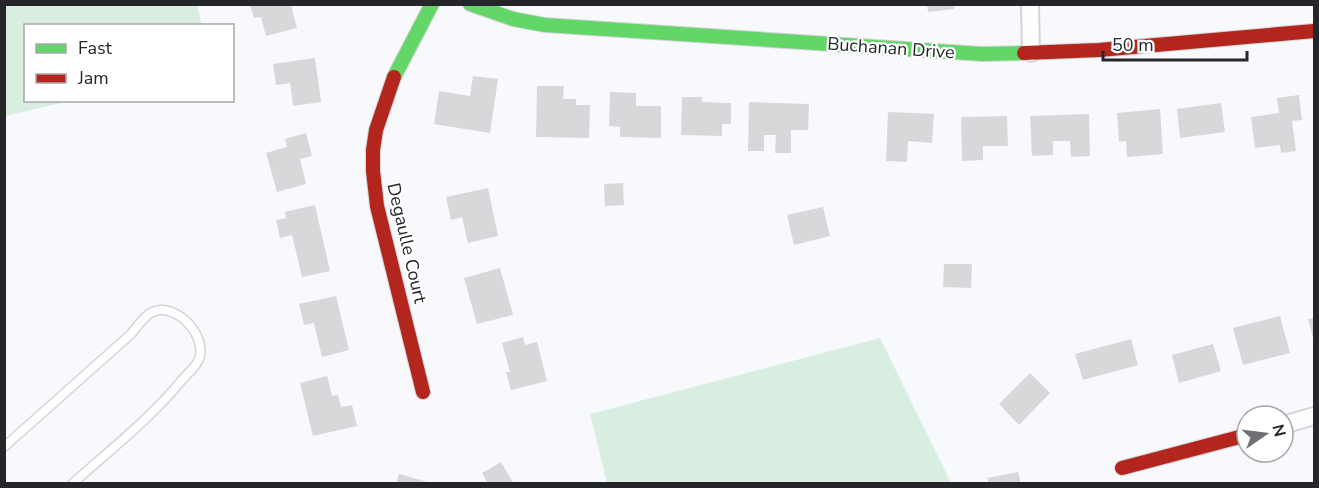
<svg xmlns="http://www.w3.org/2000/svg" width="1319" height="488" viewBox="0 0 1319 488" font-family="'Nunito Sans',sans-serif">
<rect width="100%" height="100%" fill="#f8f9fc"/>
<path fill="#d8eee0" d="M4,5h193l5,20 -176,1v74l44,1 -65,15z
M880,338l71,145h-344l-17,-69z"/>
<path fill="#d9d7da" d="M927,4h27v5l-26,3z
M250,5h41l6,23 -31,8 -5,-19 -7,1z
M315,58l6,44 -28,4 -3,-23 -14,2 -3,-21z
M473,76l25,3 -8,54 -56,-9 5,-33 31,5z
M537,86h27l-1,13h13v6h14l-1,33 -53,-1z
M610,92l26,1v13h25v32l-41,-1v-10l-11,-1z
M1299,95l3,25 -10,1 4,30 -15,2 -1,-8 -25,3 -4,-31 28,-4 -2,-15z
M682,97h20v5l29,1v21h-9v12l-41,-1z
M749,102l60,2 -1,26h-17v23h-16l1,-18h-12v16h-16z
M1221,103l4,29 -45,6 -3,-29z
M1160,109l3,45 -36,3 -1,-16 -7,1 -2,-29z
M888,112l46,2 -2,29 -24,-2 -1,21 -21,-1z
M1089,114l1,42 -19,1 -1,-16h-17v14l-21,1 -2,-40z
M1007,116l1,30h-25v14l-21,1 -1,-44z
M306,133l6,23 -12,3 6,25 -29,8 -11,-39 21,-6 -2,-8z
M623,183l1,22 -19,1 -1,-22z
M488,188l10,48 -30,7 -6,-26 -11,3 -5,-23z
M315,205l15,66 -28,6 -10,-42 -12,3 -4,-18 10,-2 -1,-6z
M823,207l7,29 -36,9 -7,-30z
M944,264h28l-1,24 -28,-1z
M500,268l13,47 -36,9 -13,-46z
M336,296l13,54 -27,7 -8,-34 -10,2 -5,-21z
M1280,316l10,37 -47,12 -10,-37z
M1314,318v24l-6,-23z
M523,337l2,8 12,-3 10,39 -36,9 -5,-18h4l-8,-29z
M1131,339l7,26 -55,15 -8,-26z
M1213,344l8,27 -42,12 -7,-28z
M1030,373l20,20 -31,32 -20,-21z
M327,376l5,20 6,-1 3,12 11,-2 5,21 -44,10 -13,-53z
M501,462l13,22h-26l-6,-11z
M1018,472l3,12h-32l-2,-6z
M399,474l32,9v1h-35z"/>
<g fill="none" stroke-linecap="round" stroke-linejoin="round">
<g stroke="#d4d4d8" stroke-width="11">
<path id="lane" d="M4,447l127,-113c5,-6 11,-15 18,-20 24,-16 59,21 50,45 -2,7 -12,15 -17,21 -32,39 -72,70 -110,104"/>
</g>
<g stroke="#d4d4d8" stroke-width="20">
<path id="street" d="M1030,4l1,49
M1283,425l31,-9"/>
</g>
<g stroke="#d4d4d8" stroke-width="16">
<path id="fast" d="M470,4l43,15 32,6 437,29 42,-1
M394,77l38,-73"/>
</g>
<g stroke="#d4d4d8" stroke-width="16">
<path id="jam" d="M1024,53l75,-3 215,-19
M394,77l-18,53 -3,20v21l4,35 46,186
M1122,468l125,-33"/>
</g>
<use href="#lane" stroke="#fefeff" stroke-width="8"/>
<use href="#street" stroke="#fefeff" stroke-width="16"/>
<use href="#fast" stroke="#63d668" stroke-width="14"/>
<use href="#jam" stroke="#b3261e" stroke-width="14"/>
</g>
<g text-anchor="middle" stroke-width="4.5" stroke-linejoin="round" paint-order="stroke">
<g font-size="18" fill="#25262a" stroke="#fff">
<text transform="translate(891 48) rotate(4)" y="6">Buchanan Drive</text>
<text transform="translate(407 243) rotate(77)" y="6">Degaulle Court</text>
</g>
</g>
<rect width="1319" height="488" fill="none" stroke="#25262a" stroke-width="12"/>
<rect x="24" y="24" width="210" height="78" fill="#ffffff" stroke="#a8a8aa" stroke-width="1.5"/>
<rect x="36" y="44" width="30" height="9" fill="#63d668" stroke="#a8a8aa" stroke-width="1.5"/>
<text x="78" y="54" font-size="18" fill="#25262a">Fast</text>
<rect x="36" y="74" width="30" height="9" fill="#b3261e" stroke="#a8a8aa" stroke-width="1.5"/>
<text x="78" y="84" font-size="18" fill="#25262a">Jam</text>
<g transform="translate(1265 434) rotate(76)"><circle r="28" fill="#ffffff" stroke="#a8a8aa" stroke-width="1.5"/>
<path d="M0-4.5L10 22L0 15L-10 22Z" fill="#6f7074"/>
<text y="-9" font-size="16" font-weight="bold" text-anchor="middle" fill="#25262a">N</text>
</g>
<path d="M1103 51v9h144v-9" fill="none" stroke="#25262a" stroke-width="3"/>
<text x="1112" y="51" font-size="18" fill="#25262a" stroke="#ffffff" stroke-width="4.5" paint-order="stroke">50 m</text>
</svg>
